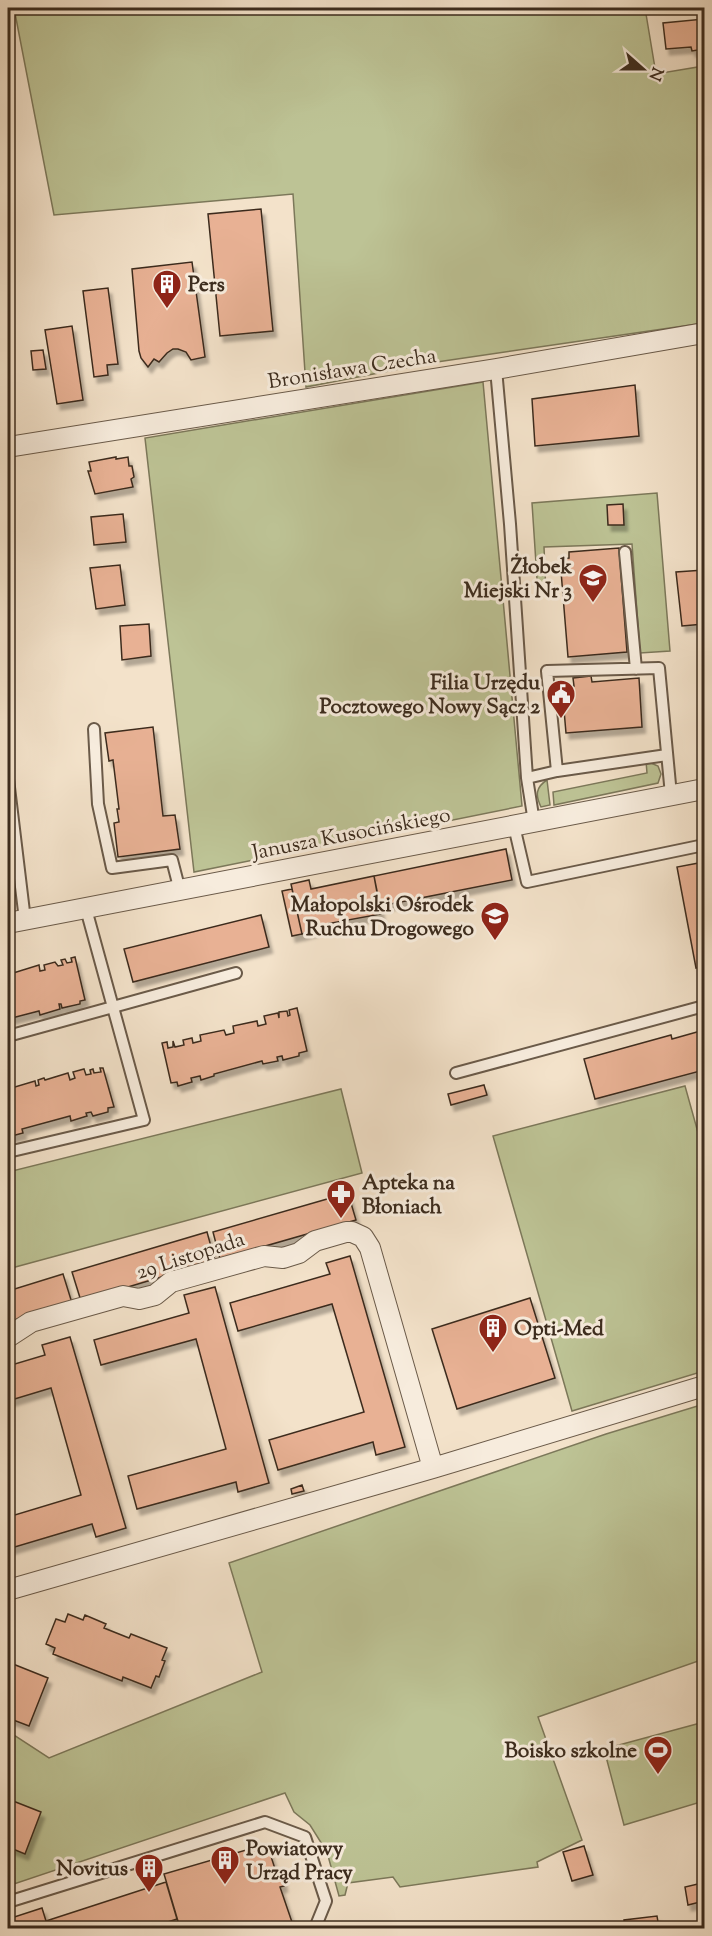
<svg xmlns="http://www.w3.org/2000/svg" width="712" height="1936" viewBox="0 0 712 1936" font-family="'Sorts Mill Goudy',serif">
<defs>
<filter id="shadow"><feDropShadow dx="3.5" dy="6" stdDeviation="1.5" flood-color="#0004"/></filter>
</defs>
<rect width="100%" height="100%" fill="#f3e2ca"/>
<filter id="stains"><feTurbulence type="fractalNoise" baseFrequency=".00333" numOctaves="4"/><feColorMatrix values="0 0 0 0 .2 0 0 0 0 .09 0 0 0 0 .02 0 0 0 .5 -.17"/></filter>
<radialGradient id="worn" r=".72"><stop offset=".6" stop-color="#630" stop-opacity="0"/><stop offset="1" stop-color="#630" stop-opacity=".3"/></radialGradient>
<path fill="#bdc395" stroke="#7c785a" stroke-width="1.5" d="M14,8h631l11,66 48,-8v257l-274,40 -124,24 -13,-193 -239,21z
M483,382l39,424 -328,66 -49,-434z
M657,493l13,158 -30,2 -8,-109 -88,3 2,47h-8l-6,-91z
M646,761l12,5 3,8 -3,9 -104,22 -1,-13 94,-19z
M547,780l3,25 -9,2c-6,-12 -5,-20 6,-27z
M685,1086l19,68v217l-132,40 -79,-275z
M341,1089l21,84 -354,96v-97z
M704,1404v255l-166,58 44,123 -45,22 1,5 -138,20 -7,-10 -45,6 -3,12 -6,1 -12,-44 -17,-27 -16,-13 -9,-19 -277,93v-149l6,-2 35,23 213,-86 -33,-109 377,-129z
M704,1722v79l-80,24 -20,-76z"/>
<path fill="#e8b194" stroke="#3c2c1e" stroke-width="1.5" filter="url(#shadow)" d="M704,19v30l-12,2 -1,-4 -25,2 -3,-26z
M261,209l12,122 -53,5 -12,-122z
M192,262l13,95 -14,3 -5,-8 -8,-3h-5l-6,4 -8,9 -5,-3 -6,8 -7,-9 -2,-7 -7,-82z
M108,288l10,76 -11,1 1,10 -14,2 -11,-86z
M72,326l11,74 -26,4 -12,-74z
M43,350l3,19 -13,1 -2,-19z
M635,385l4,51 -104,10 -3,-47z
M116,457v2l12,-2 1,9h3l2,11 -3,2 2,8 -38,7 -7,-23h3l-2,-9z
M623,504l1,21h-16l-1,-20z
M123,514l3,28 -32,3 -3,-28z
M619,548l8,104 -59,5 -8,-98 9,-1v-6z
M120,565l5,40 -29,4 -6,-41z
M704,570v54l-22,2 -6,-54z
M149,624l2,32 -29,4 -2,-34z
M591,676l1,6 47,-4 3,49 -76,6 -4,-46 12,-1 -1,-8z
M153,727l10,89 12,-1 5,34 -62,8 -4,-34 5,-1 -2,-13h2l-6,-49 -4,1 -4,-28z
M506,849l6,31 -132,26 -6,-30z
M704,862v104l-8,2 -19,-101z
M374,876l7,38 -66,12 1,4 -14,4 -11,-50 18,-4 2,9z
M292,889l10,45 -10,2 -10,-45z
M261,915l8,32 -136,35 -9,-33z
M75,957l10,43 -5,1v3l-18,4 -1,-4h-2l1,5 -20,6 -1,-4 -31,8v-40l3,-1 -1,-4 29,-9 1,6 5,-1 -1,-5 11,-3 3,4 5,-1 -2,-5 4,-1 2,4 5,-1 -1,-4z
M297,1008l10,43 -8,2v3l-16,4 -1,-4 -5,1 1,4 -15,3 -1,-3 -48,13v2l-13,4 -1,-4 -9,2 1,4 -14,4 -1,-4 -6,1 -9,-40 5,-1 1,6 5,-1v-6l2,6 9,-2 -1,-5 9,-2 1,5 8,-2 -1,-6 24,-5 2,5 8,-2 -1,-7 24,-5 1,5 8,-2 -2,-8 14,-3 1,5v-6l8,-1 1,5 2,-1 -1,-5z
M704,1030v40l-109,29 -11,-40 87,-24 1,4z
M100,1068h3l11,39 -6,1v4l-15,4 -2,-4 -5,1 1,3 -16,5 -1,-5 -48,13 1,4 -15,4v-48l27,-8 1,5 3,-1 -1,-5 6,-2 1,2 23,-7 2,7 5,-2 -2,-6 11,-3 2,6 5,-1 -1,-4 3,-1 1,4 7,-1z
M484,1085l3,10 -36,10 -3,-11z
M348,1193l8,27 -136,39 -7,-27z
M207,1232l8,29 -134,40 -9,-29z
M350,1256l55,191 -29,8 -3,-13 -95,28 -9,-30 95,-28 -32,-108 -94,27 -8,-28 100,-29 -4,-11z
M63,1274l9,29 -64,19v-31z
M215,1287l54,196 -31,9 -2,-10 -99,27 -9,-33 98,-27 -30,-110 -95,26 -7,-25 95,-27 -5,-18z
M530,1298l25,80 -98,31 -25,-80z
M70,1337l56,191 -30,9 -4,-13 -84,25v-32l73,-22 -30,-107 -43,13v-35l37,-11 -3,-10z
M302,1485l2,6 -12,3 -1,-5z
M68,1614l15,6 2,-5 21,9 -2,4 25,10 2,-4 36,14 -5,12 3,1 -6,16 -3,-1 -5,12 -28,-11 -1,4 -69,-27 2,-6 -9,-4 10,-25 9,3z
M8,1662l40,16 -19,48 -21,-8z
M8,1799l33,13 -16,42 -17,-7z
M267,1844l9,28 5,-1 3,15 -4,1 14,41h-114l-16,-54z
M584,1846l9,29 -21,6 -9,-29z
M166,1882l11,37 -16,5 -2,4h-151v-9l34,-11 4,13z
M702,1883h2v18l-16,4 -3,-18z
M657,1916l2,12h-34l-1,-8z"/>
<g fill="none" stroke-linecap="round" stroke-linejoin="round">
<g stroke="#6a5a49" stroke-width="14">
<path id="lane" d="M496,369l14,155 17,254 7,44
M625,552l11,117
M94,729l4,75 14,64 60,-8 8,31
M557,771l-10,-100 112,-3 12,127
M527,778l30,-7 110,-16
M8,779l17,141
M514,826l13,56 177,-37
M8,1036l228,-63
M456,1073l248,-67
M8,1152l136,-32 -58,-211
M8,1902l257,-80 40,15 21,64 -11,27"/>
</g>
<g stroke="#6a5a49" stroke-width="22">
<path id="street" d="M8,447l488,-78 208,-36
M8,923l696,-134
M8,1337l23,-15 92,-26 16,3 16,-4 16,-13 93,-26 19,2 16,-5 16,-12 31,-9h6l11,5 7,11 63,220
M8,1590l425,-122 271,-82"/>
</g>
<use href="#lane" stroke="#f7ecdd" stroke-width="10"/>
<use href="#street" stroke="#f7ecdd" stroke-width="20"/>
</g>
<defs>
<g id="building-pin" transform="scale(1.5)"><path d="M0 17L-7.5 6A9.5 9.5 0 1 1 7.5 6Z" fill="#8f2418" stroke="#f7ecdd"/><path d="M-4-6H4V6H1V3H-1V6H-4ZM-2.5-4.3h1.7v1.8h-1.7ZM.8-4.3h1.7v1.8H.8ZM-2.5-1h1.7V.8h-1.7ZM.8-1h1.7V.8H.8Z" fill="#fff"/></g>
<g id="school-pin" transform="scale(1.5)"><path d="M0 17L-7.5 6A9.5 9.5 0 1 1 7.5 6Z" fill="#8f2418" stroke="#f7ecdd"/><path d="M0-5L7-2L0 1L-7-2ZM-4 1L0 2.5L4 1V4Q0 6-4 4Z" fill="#fff"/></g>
<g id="civic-pin" transform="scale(1.5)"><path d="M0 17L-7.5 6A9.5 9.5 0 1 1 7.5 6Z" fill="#8f2418" stroke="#f7ecdd"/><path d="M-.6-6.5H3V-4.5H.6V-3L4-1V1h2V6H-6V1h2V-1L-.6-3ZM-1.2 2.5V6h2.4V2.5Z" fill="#fff"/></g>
<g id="pharmacy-pin" transform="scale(1.5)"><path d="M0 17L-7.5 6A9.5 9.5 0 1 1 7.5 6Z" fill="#8f2418" stroke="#f7ecdd"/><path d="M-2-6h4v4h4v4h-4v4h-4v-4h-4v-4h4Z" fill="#fff"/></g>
<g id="stadium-pin" transform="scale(1.5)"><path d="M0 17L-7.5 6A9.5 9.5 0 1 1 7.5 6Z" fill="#8f2418" stroke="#f7ecdd"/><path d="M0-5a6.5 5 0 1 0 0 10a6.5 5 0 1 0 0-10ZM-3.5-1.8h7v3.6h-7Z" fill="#fff"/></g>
</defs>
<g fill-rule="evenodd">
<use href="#building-pin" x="167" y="284"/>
<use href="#school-pin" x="593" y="578"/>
<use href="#civic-pin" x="561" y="694"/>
<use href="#school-pin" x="495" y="916"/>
<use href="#pharmacy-pin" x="341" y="1194"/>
<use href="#building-pin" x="493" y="1328"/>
<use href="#stadium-pin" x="658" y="1750"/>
<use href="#building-pin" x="225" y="1860"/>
<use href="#building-pin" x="149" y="1868"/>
</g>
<g text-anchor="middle" stroke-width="6" stroke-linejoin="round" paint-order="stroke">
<g font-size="21" font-weight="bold" fill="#3c2c1e" stroke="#f7ecdd" text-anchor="end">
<text x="188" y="291" text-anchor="start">Pers</text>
<text x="572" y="573">Żłobek<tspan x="572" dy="24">Miejski Nr 3</tspan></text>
<text x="540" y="689">Filia Urzędu<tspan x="540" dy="24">Pocztowego Nowy Sącz 2</tspan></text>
<text x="474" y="911">Małopolski Ośrodek<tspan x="474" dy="24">Ruchu Drogowego</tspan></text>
<text x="362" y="1189" text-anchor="start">Apteka na<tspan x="362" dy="24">Błoniach</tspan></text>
<text x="514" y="1335" text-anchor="start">Opti-Med</text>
<text x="637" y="1757">Boisko szkolne</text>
<text x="246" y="1855" text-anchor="start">Powiatowy<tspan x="246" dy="24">Urząd Pracy</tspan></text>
<text x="128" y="1875">Novitus</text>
</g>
<g font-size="21" fill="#3c2c1e" stroke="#f7ecdd">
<text transform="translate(352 368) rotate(-9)" y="7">Bronisława Czecha</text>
<text transform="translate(351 833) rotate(-11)" y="7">Janusza Kusocińskiego</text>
<text transform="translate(190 1255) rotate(-18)" y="7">29 Listopada</text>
</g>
</g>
<rect width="712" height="1936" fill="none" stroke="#f3e2ca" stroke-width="30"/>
<rect x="9" y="9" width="694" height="1918" fill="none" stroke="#3c2c1e" stroke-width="3"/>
<rect x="15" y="15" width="682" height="1906" fill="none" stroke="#3c2c1e" stroke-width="1.5"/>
<g transform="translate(643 69) rotate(111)" stroke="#f7ecdd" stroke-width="4.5" paint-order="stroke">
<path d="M0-4.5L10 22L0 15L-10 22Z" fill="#3c2c1e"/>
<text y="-9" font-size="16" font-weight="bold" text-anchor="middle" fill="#3c2c1e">N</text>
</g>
<rect width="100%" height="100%" filter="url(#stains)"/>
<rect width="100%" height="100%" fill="url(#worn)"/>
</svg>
